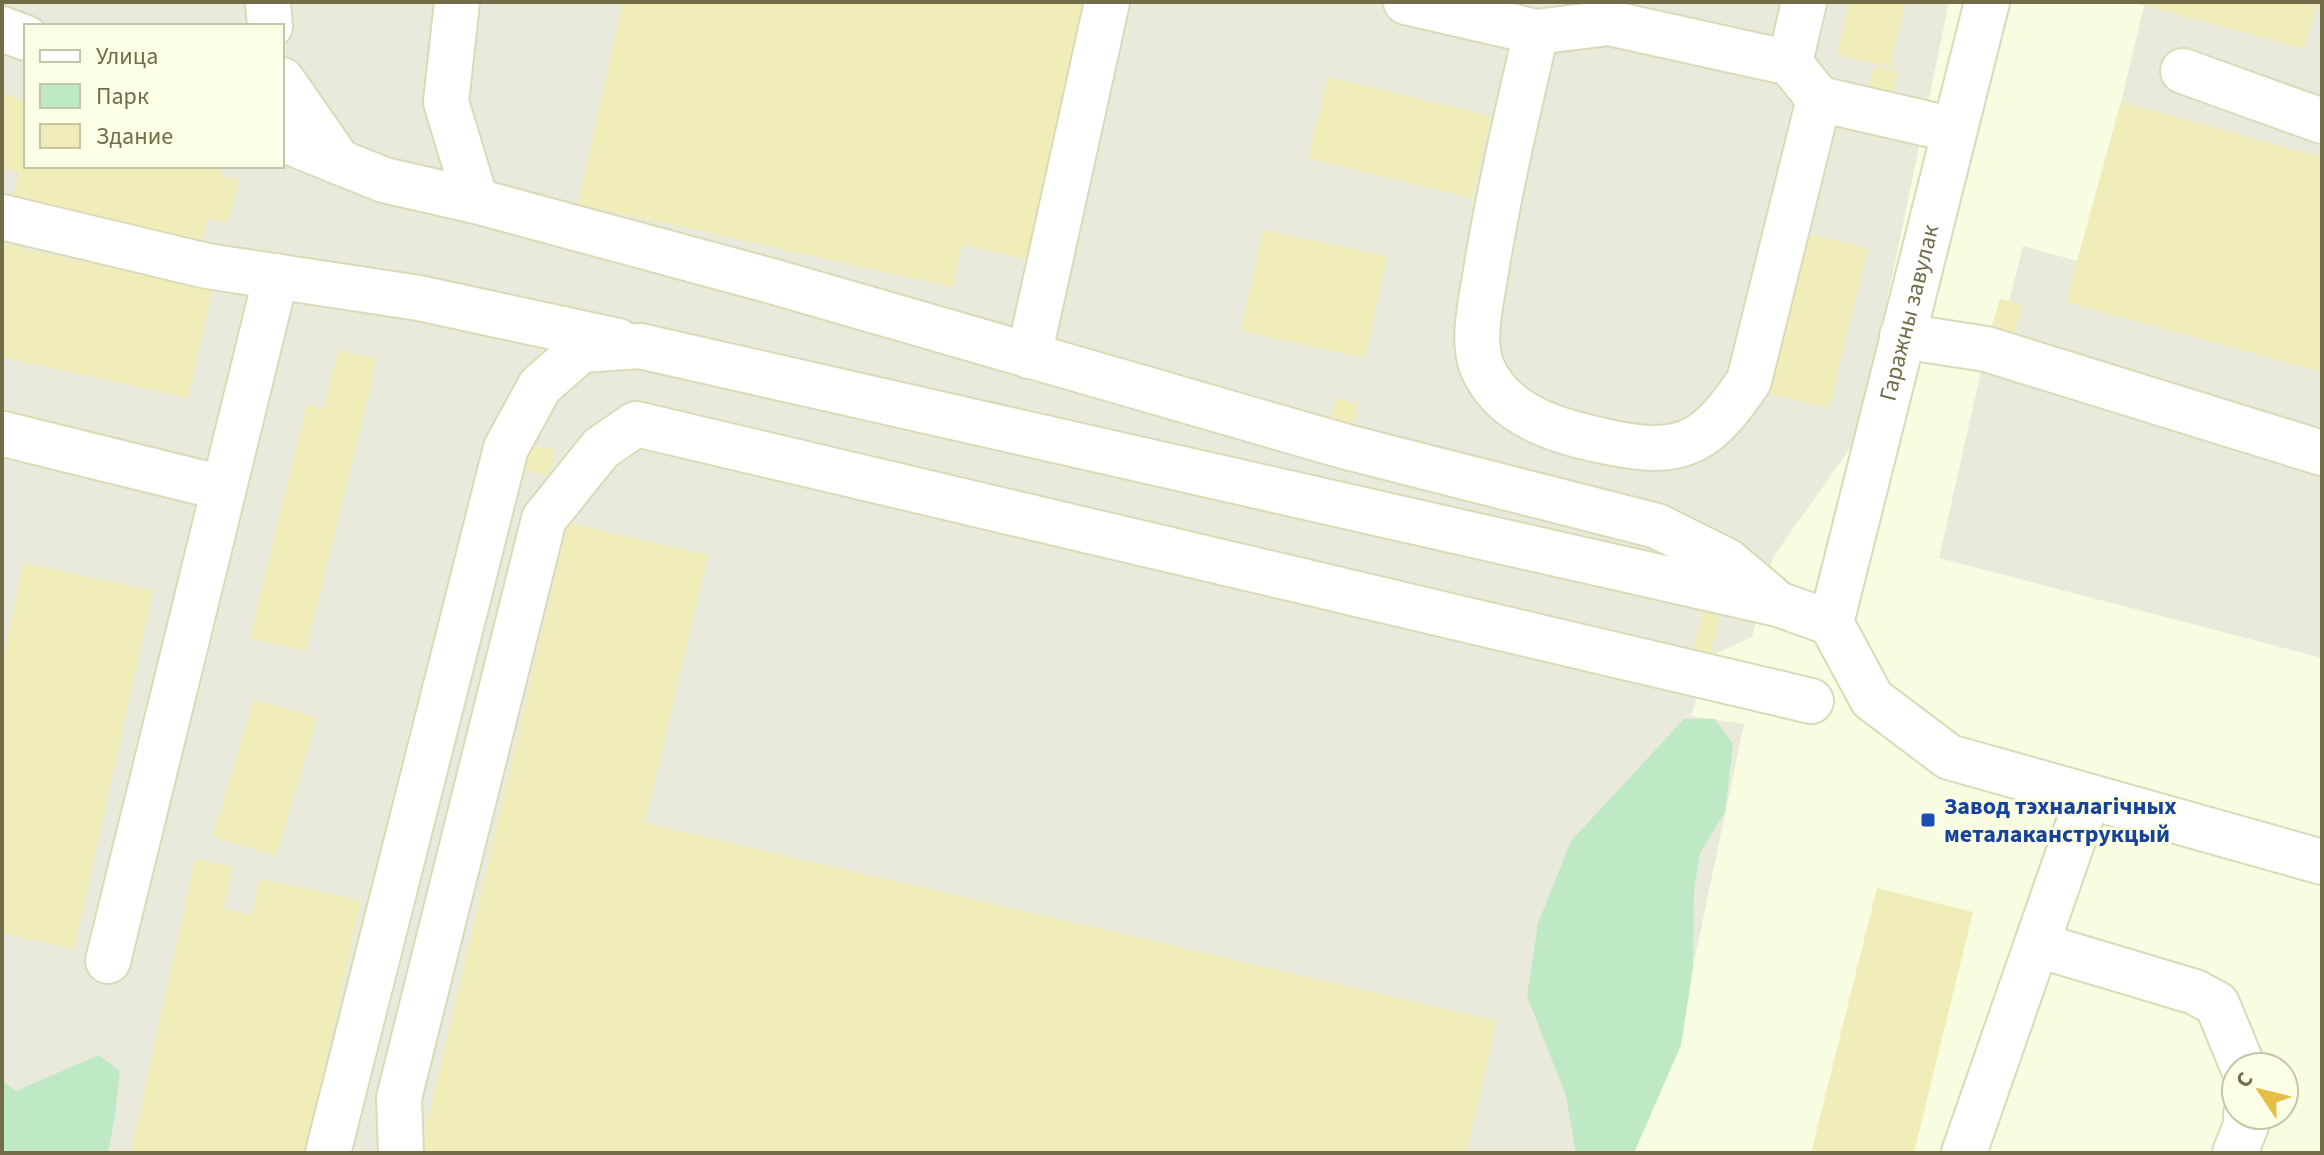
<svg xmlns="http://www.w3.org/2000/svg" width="2324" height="1155" viewBox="0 0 2324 1155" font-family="'Source Sans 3',sans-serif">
<rect width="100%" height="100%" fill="#f8fce0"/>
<path fill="#eaeadc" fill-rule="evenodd" d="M2,2h1947l-90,434 -86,121 -21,80 -42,19 -19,60 53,8 -71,338 -23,-3 -18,94h-1630zM26,26h256v140h-256z
M2133,2h189v656l-383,-100 47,-209 14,-50 9,2 14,-55 54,15 44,-159 23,-96z"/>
<path fill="#bfe9c4" d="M1684,719h31l18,25 -8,68 -25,41 -6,38 -1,77 -12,77 -47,108h-58l-10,-57 -39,-100 11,-73 33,-82z
M99,1055l21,16 -5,45 -7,37h-106v-72l14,10z"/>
<path fill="#f1edb8" d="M623,2h465l-58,258 -68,-16 -10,43 -374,-83z
M1849,2h56l-15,65 -53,-12z
M2322,2v6l-6,-2 -12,43 -168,-46z
M1874,66l24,6 -8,32 -24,-6z
M1328,77l163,39 -19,82 -164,-40z
M2,94l24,7v65h197l-2,10 18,4 -11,43 -20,-5 -8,33 -188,-49 8,-29 -18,-4z
M2121,102l201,55v215l-256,-70z
M1263,230l124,26 -22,102 -124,-27z
M1801,232l67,16 -39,160 -67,-16z
M2,244l210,47 -24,107 -186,-41z
M2000,299l22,6 -8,30 -23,-6z
M338,350l39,9 -71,292 -56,-13 57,-234 17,5z
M1336,398l22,6 -8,31 -22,-5z
M527,444l28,6 -6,26 -29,-6z
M568,523l140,32 -63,268 852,198 -31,132h-1046z
M24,563l129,28 -79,358 -72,-16v-269z
M1705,605l17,4 -12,47 -17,-4z
M254,699l63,19 -41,138 -63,-19z
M195,859l38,8 -9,42 28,6 8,-36 101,21 -55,253h-175z
M1877,888l96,24 -59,241h-103z"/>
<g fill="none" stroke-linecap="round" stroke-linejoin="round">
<g stroke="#dadab7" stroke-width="48">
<g id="minor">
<path d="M268,2l2,24"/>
<path d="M457,2l-11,100 30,99"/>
<path d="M1406,2l130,30c-18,79 -37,158 -50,239 -4,27 -15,69 -4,96 22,52 82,66 131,76 74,15 96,-4 136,-62l70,-282 135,31"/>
<path d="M2,29l24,9"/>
<path d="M1536,32l73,-9 181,40 29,36"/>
<path d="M1790,63l14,-61"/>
<path d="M2183,71l139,50"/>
<path d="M282,80l57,82"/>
<path d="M282,139l102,41 92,21 299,81 572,165 310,79 70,35 43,36"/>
<path d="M2,217l205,49 212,32 199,43"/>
<path d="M1902,336l84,13 336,104"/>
<path d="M1029,356l78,-354"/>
<path d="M4,434l219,54"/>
<path id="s1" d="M1831,623l156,-621"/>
<path d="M2038,945l157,47 22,12 26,63"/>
<path d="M108,961l168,-685"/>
<path d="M328,1153l178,-705 34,-62 41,-36 59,-4 1138,258 53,19 41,76 77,58 373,105"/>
<path d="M401,1153l-2,-55 145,-579 57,-71 35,-24 1175,277"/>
<path d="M1964,1153l124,-356"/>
<path d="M2235,1153l12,-30 -1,-8"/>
</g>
</g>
<use href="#minor" stroke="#fff" stroke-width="44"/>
</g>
<rect fill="#1a4fb4" stroke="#fcffe6" stroke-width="3" x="1920" y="812" width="16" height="16" rx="4"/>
<g text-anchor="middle" stroke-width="6" stroke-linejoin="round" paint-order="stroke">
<g font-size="24" fill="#726d48" stroke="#fcffe6">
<text dy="8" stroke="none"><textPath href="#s1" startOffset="320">Гаражны завулак</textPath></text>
</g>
<g font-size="24" font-weight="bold" fill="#164399" stroke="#fcffe6" text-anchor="start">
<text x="1944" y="814">Завод тэхналагічных<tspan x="1944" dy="28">металаканструкцый</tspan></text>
</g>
</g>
<rect width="2324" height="1155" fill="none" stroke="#726d48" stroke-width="8"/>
<rect x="24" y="24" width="260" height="144" fill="#fcffe6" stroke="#c5c5a7" stroke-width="2"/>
<rect x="40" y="50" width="40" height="12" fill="#ffffff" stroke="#c5c5a7" stroke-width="2"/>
<text x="96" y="64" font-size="24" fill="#726d48">Улица</text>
<rect x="40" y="84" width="40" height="24" fill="#bfe9c4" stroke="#c5c5a7" stroke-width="2"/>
<text x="96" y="104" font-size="24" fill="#726d48">Парк</text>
<rect x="40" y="124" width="40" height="24" fill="#f1edb8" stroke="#c5c5a7" stroke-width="2"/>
<text x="96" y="144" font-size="24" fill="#726d48">Здание</text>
<g transform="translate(2260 1091) rotate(305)"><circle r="38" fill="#fcffe6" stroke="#c5c5a7" stroke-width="2"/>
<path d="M0-6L14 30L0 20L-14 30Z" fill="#e6be45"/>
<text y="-12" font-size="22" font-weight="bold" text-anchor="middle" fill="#726d48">С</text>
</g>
</svg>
